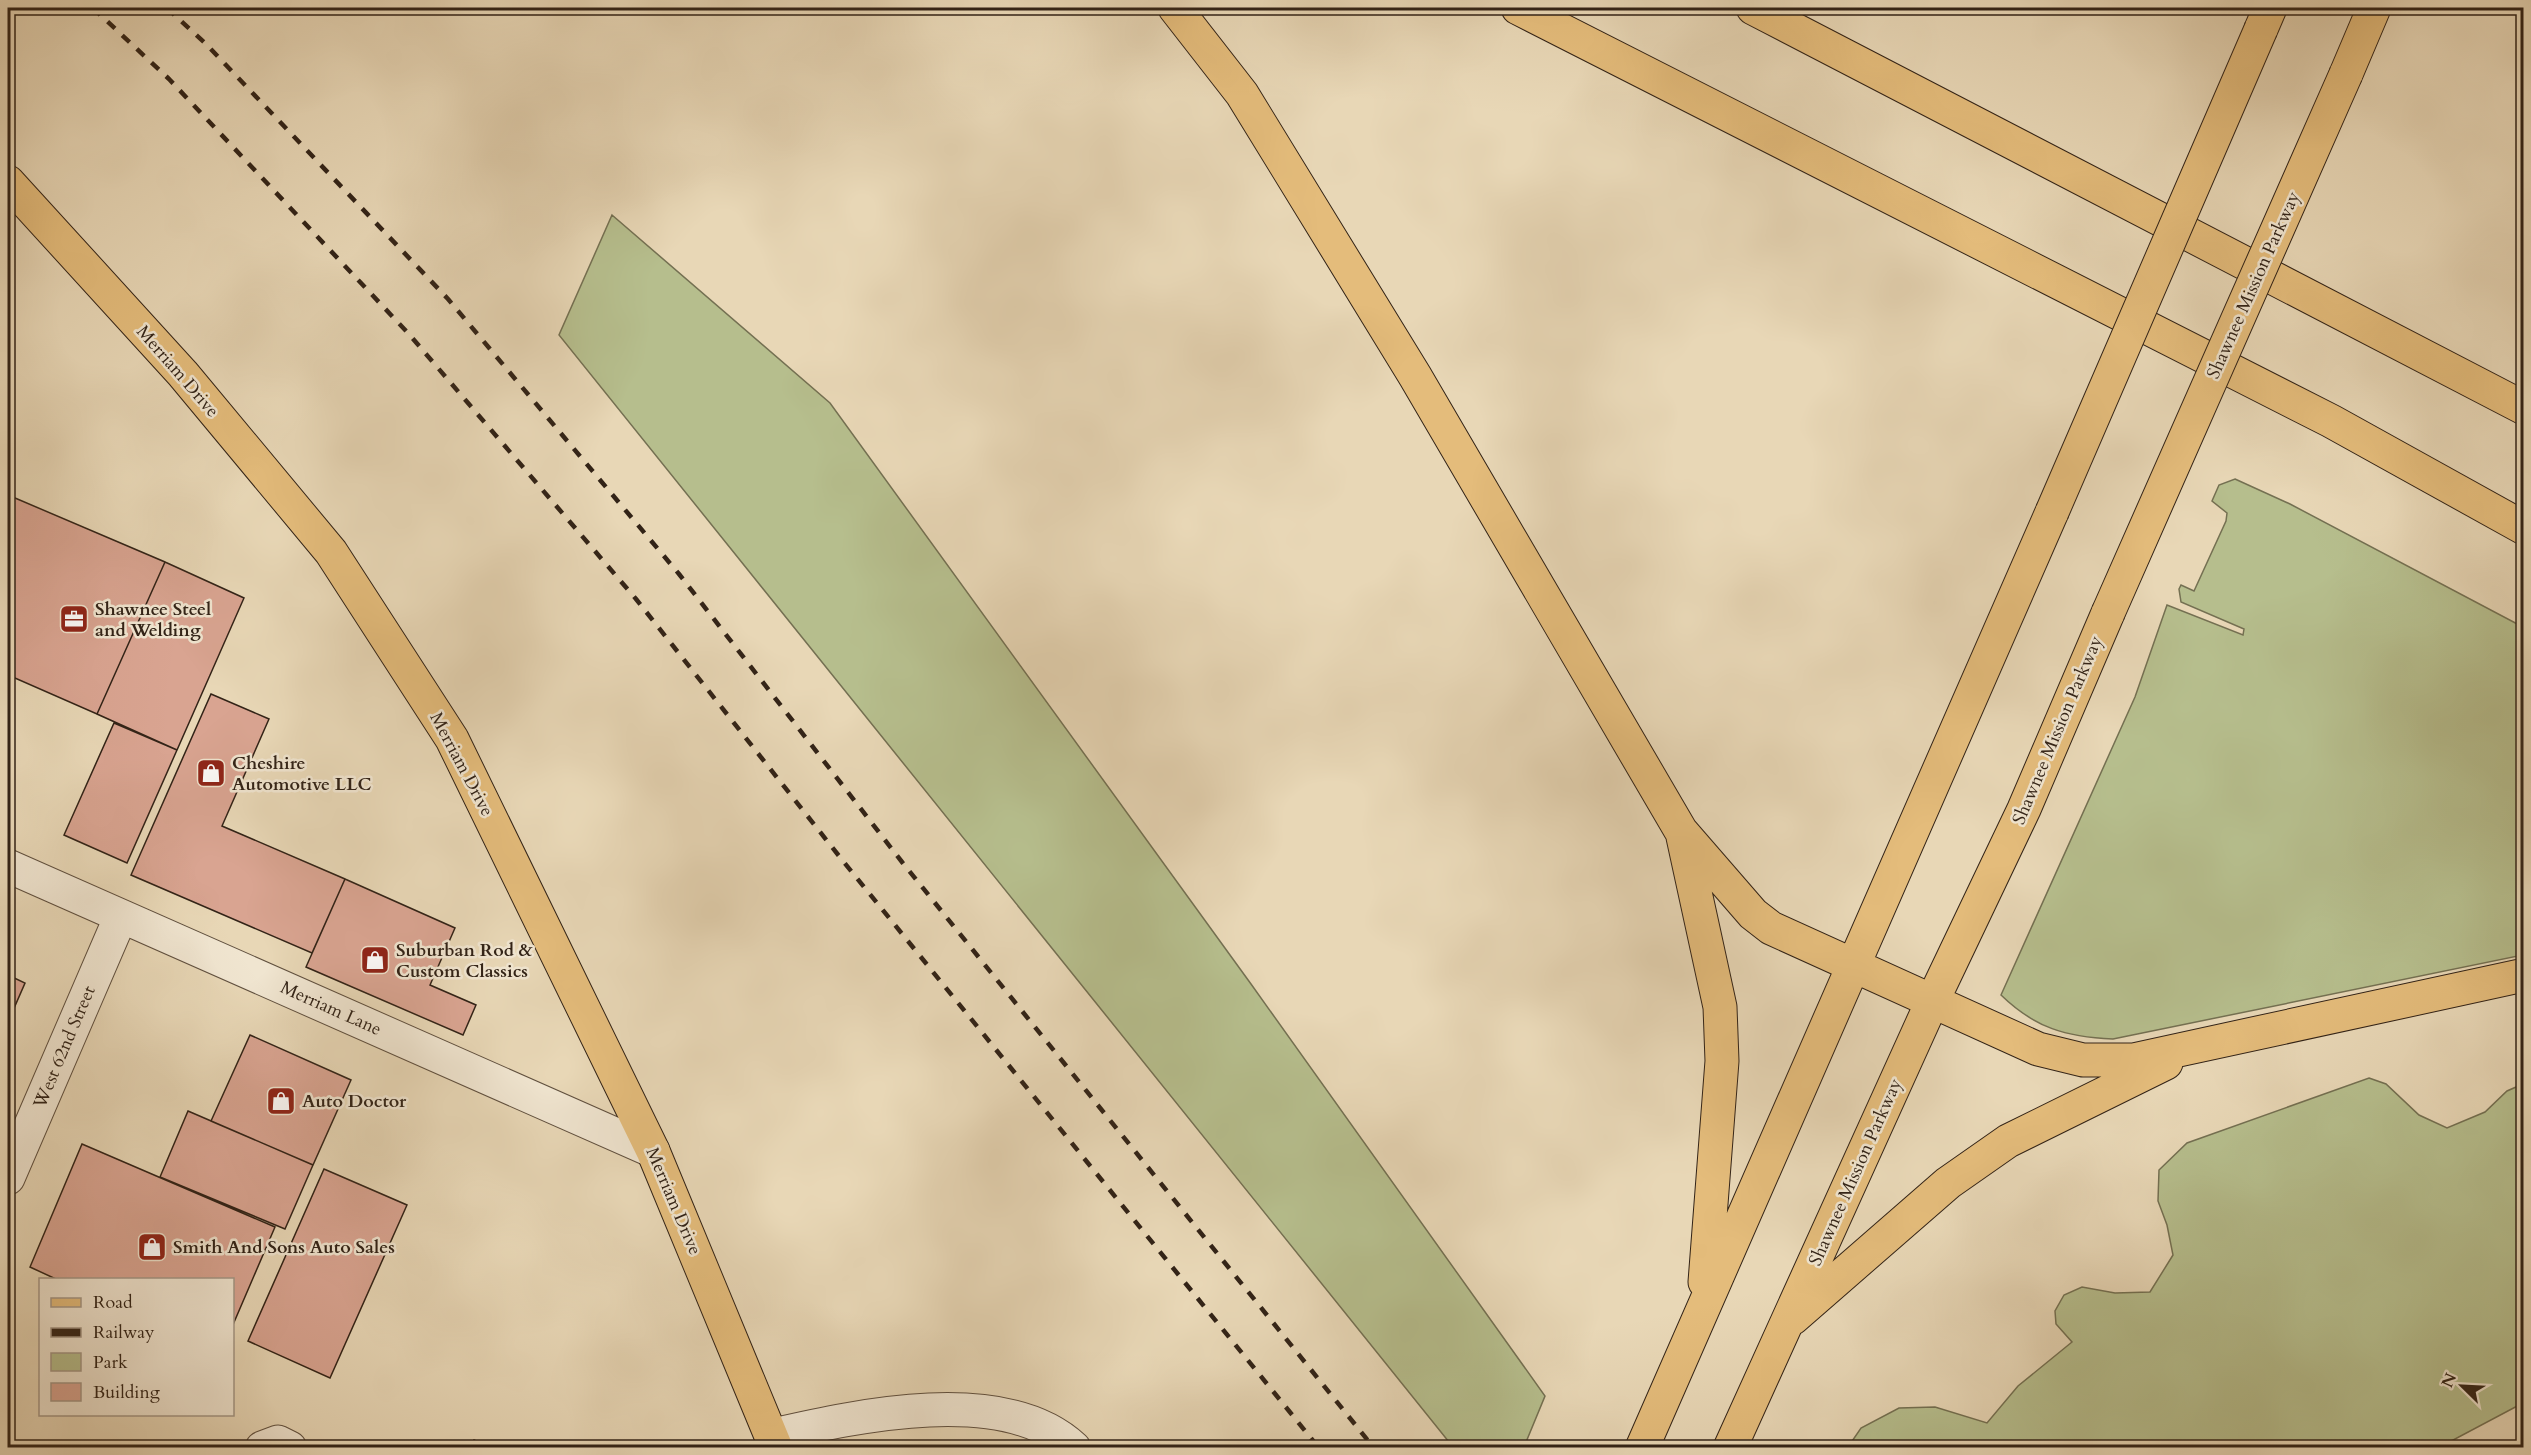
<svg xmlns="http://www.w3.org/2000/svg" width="2531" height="1455" viewBox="0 0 2531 1455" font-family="Cardo,serif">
<rect width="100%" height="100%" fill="#e8d7b6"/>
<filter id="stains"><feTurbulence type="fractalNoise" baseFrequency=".00333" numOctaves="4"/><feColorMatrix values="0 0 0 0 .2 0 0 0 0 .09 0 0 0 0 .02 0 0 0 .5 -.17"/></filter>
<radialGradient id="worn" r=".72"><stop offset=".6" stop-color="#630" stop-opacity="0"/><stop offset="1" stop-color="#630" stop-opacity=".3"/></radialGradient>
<path fill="#b6be8d" stroke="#747052" stroke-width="1.5" d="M612,215l218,188 421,581 294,412 -21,51h-71l-894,-1112z
M2235,479l55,25 233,123v328l-410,84c-47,-2 -78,-11 -112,-44l134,-298 32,-92 76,30 1,-6 -63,-27 -2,-13 2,-4 13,6 32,-70 1,-8 -15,-12 7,-16z
M2369,1078l17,6 33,31 28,13 38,-16 22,-21 16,-7v319l-83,44h-592l13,-19 38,-20 36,-1 52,16 31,-37 54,-44 -16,-18 -1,-13 9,-16 18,-8 33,6 35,-1 23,-37 -6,-30 -9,-24 1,-31 28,-27z"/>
<path fill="#d9a491" stroke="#322317" stroke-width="1.5" d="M8,495l157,67 -68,152 -89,-39z
M165,562l79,36 -67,152 -80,-36z
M211,694l58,25 -47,107 123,53 -33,74 -181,-78z
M114,723l63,27 -50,113 -63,-28z
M345,879l110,49 -25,57 46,20 -13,30 -157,-68z
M8,975l17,8 -17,39z
M250,1035l101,45 -38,85 -102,-44z
M188,1111l125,54 -28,64 -125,-52z
M82,1144l193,83 -43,100v-47h-174l-28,-13z
M324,1169l83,36 -77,173 -82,-37z
M474,1440l17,8h-20z"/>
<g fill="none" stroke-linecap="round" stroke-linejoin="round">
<g stroke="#60503f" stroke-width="35">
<path id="minor" d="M8,866l645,285
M8,1178l113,-262
M773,1435c84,-19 232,-52 301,13
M262,1448l16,-6 12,6"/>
</g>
<g stroke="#322317" stroke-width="35">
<path id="major" d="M8,182l175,192 148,178 121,187 201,412 123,297"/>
</g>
<g stroke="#322317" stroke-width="35">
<path id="highway" d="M1175,8l67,86 173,282 266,455 72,83 18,14 267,121 45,11h50l391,-85
M1518,8l813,413 193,107
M1753,8l771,400
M2261,29l9,-21
M2346,74l28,-66
M1683,837l37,170 2,54 -17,221
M1793,1318l155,-135 60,-42 158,-78
M1642,1448l410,-936
M1730,1448l202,-446 92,-193 84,-196"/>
</g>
<use href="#minor" stroke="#f0e5d0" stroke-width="33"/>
<use href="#major" stroke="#e4bc7b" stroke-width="33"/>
<use href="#highway" stroke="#e4bc7b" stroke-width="33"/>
<path stroke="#322317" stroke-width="4.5" stroke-dasharray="10 10" stroke-linecap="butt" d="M93,8l76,71 239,254 228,266 207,262 476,587
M167,8l39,36 242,255 231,275 223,288 472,586"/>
<g stroke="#322317" stroke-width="35" stroke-linecap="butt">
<path id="highway-bridge" d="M2052,512l209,-483
M2108,613l238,-539"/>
</g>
<use href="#highway-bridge" stroke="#e4bc7b" stroke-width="33"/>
</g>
<defs>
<g id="office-square" transform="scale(1.5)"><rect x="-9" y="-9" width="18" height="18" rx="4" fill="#8f2418" stroke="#f0e5d0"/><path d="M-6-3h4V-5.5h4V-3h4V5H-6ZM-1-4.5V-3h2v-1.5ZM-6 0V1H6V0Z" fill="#fff"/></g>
<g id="shop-square" transform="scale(1.5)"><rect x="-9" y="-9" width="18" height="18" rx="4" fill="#8f2418" stroke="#f0e5d0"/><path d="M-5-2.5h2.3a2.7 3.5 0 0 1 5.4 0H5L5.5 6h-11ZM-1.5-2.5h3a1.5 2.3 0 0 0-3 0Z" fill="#fff"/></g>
</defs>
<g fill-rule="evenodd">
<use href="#office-square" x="74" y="619"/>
<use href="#shop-square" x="211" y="773"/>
<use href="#shop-square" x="375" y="960"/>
<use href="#shop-square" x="281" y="1101"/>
<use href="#shop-square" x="152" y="1247"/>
</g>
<g text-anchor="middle" stroke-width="5" stroke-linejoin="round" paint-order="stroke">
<g font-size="18" fill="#322317" stroke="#f0e5d0">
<text transform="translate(2253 285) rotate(-66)" y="6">Shawnee Mission Parkway</text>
<text transform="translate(178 371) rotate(49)" y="6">Merriam Drive</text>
<text transform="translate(2057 730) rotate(-67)" y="6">Shawnee Mission Parkway</text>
<text transform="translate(462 764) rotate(62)" y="6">Merriam Drive</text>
<text transform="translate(331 1008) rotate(24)" y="6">Merriam Lane</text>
<text transform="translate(64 1047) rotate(-67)" y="6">West 62nd Street</text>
<text transform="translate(1855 1172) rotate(-66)" y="6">Shawnee Mission Parkway</text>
<text transform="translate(674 1201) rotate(67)" y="6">Merriam Drive</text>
</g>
<g font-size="18" font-weight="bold" fill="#322317" stroke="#f0e5d0" text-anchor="start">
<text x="95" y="615">Shawnee Steel<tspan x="95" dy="21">and Welding</tspan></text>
<text x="232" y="769">Cheshire<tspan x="232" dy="21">Automotive LLC</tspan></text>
<text x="396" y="956">Suburban Rod &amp;<tspan x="396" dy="21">Custom Classics</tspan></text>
<text x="302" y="1107">Auto Doctor</text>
<text x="173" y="1253">Smith And Sons Auto Sales</text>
</g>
</g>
<rect width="2531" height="1455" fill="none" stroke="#e8d7b6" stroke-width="30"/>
<rect x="9" y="9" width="2513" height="1437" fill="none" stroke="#322317" stroke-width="3"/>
<rect x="15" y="15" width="2501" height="1425" fill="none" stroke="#322317" stroke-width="1.5"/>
<rect x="39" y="1278" width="195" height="138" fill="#f0e5d0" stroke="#a49786" stroke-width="1.5"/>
<rect x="51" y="1298" width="30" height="9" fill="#e4bc7b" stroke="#a49786" stroke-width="1.5"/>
<text x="93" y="1308" font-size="18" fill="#322317">Road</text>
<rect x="51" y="1328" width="30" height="9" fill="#322317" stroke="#a49786" stroke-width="1.5"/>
<text x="93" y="1338" font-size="18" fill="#322317">Railway</text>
<rect x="51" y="1353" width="30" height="18" fill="#b6be8d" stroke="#a49786" stroke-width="1.5"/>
<text x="93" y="1368" font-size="18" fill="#322317">Park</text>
<rect x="51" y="1383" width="30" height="18" fill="#d9a491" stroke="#a49786" stroke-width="1.5"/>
<text x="93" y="1398" font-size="18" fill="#322317">Building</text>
<g transform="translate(2462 1386) rotate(294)" stroke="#f0e5d0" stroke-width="4.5" paint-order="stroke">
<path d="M0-4.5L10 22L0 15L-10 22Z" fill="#322317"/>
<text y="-9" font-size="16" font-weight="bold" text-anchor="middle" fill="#322317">N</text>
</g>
<rect width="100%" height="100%" filter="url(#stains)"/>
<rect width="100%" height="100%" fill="url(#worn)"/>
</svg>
